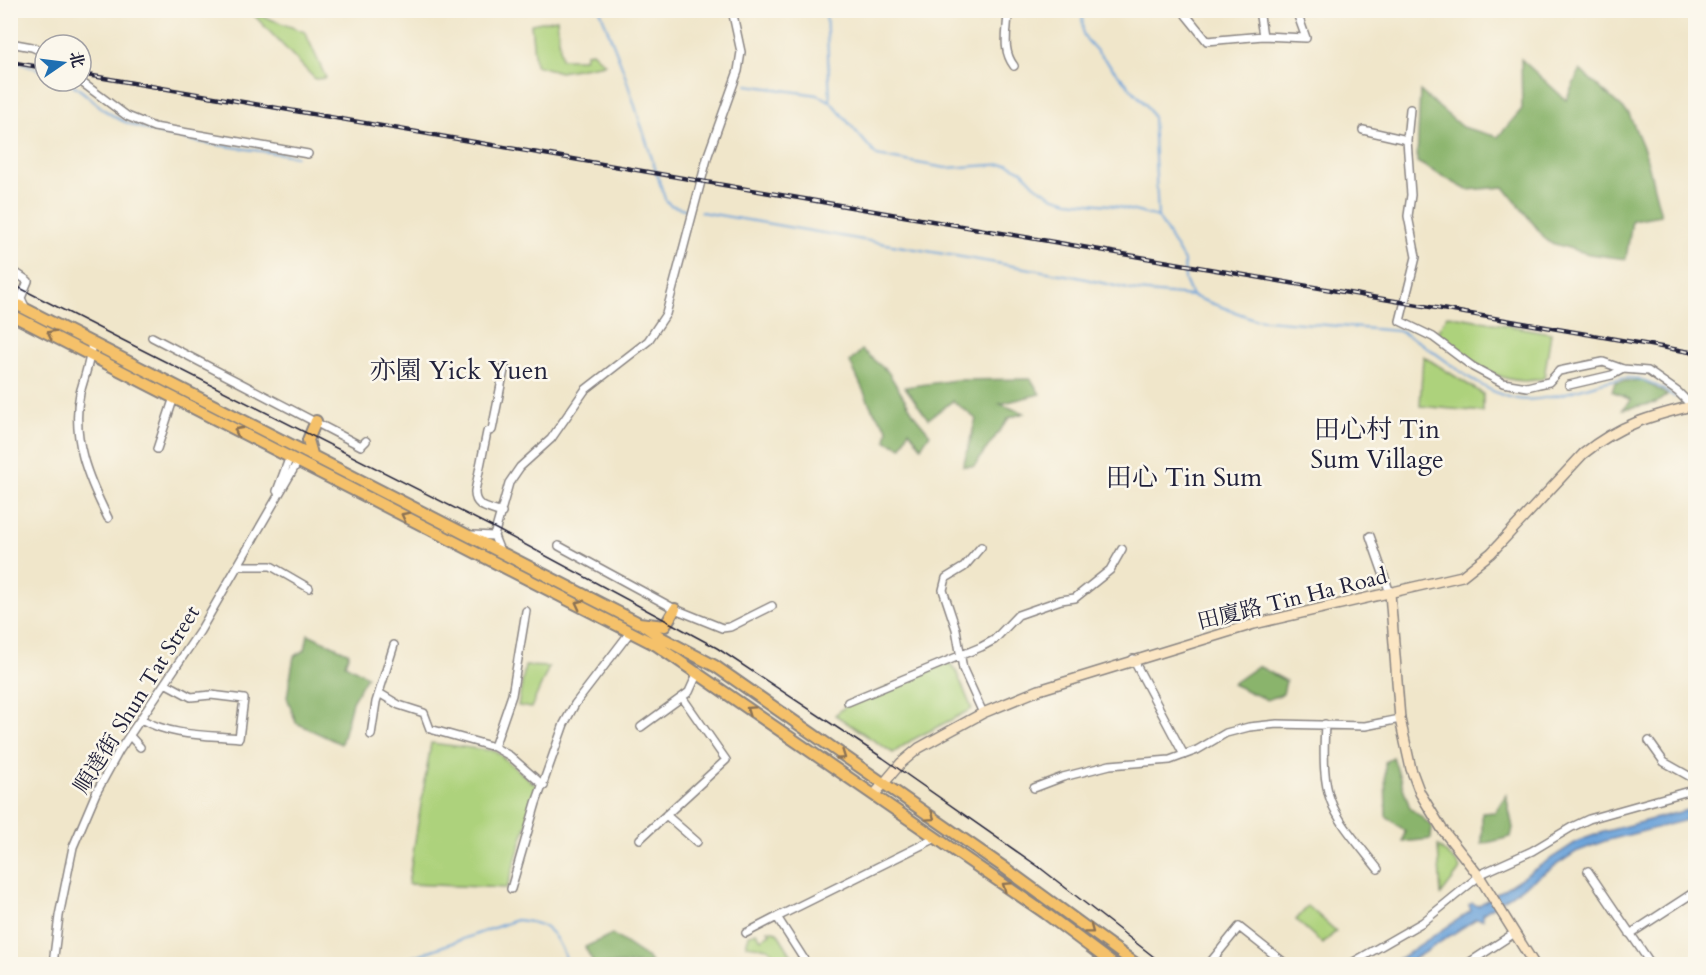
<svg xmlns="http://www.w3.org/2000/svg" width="1706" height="975" viewBox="0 0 1706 975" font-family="Cardo,'Noto Serif SC',serif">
<rect width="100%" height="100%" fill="#fbf7ec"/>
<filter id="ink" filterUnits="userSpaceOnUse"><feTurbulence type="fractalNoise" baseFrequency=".0167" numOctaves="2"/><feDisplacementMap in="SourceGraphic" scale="12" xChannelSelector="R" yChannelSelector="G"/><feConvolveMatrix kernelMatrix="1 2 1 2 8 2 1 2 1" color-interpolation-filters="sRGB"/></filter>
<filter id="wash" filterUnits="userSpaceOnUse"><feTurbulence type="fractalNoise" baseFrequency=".008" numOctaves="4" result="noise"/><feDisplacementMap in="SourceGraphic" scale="24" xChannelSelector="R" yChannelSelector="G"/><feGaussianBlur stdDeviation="1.35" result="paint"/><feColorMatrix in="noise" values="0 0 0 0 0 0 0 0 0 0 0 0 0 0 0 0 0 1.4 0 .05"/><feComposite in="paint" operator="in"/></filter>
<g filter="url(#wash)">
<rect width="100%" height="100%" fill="#f0e6ca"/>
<path fill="#add27c" stroke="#687a5c" stroke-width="1.5" d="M251,12l54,20 21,46 -11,1z
M557,19l4,40h23l2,-6 6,-1 13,12 -45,8 -25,-7 -4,-41z
M1447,315l104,18 -7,45c-43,13 -75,-20 -108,-43z
M1423,356l60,38v18l-63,-6z
M949,662l7,9 16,38 -60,31 -19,13 -58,-38 12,-10z
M525,666l24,1 -18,41 -13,-2z
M431,743l64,8 43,36 -31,101 -99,-4z
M1438,846l20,18 2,6 -19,25z
M1308,906l28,25 -13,13 -27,-24z
M768,930l9,2 20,32h-13l-16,-16 -22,-3 3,-10 7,-3 5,7 9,-5z"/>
<path fill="#8ab46c" stroke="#566b54" stroke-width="1.5" d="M1521,59l45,41 14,-30 49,44 16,38 16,63 -29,5 -6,39 -37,-5 -41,-12 -44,-55 -37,3 -50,-28 3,-71 42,36 36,10 24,-28z
M862,350l26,22 27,44 15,18 -9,13 -12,-17 -7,17 -16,-6 2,-12 -16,-20 -22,-47z
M1031,379l9,15 -40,10 24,9 -15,5 -35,48h-11l13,-47 -23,-18 -25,18 -23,-32 51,-7z
M1643,380l24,15 -11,8 -33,6 8,-9 -19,-9 3,-9z
M308,634l41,19 -4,11 22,12 -15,26 -11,42 -45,-21 -9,-26 7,-41 11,-6z
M1258,666l28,15 -3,13 -16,6 -35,-16z
M1393,757l17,51 22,18 -1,13 -28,3 2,-11 -19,-15 -1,-54z
M1506,795l7,33 -2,9 -29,7v-31l13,-1z
M612,934l36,24 4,6h-58l-9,-17z"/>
<path fill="#6aa2d9" stroke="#46628a" stroke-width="1.5" d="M1695,808v10l-90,23 -29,11 -94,62 1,5h-7l-70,45h-15l80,-53 -2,-6 3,-2 6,3 100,-65 25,-9z"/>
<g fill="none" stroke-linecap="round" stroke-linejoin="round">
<path stroke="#6aa2d9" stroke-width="2" d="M600,10l23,59 42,130 5,6 18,5
M826,10l4,91
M1082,10l1,24 4,6 59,65 7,12 5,100 26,44 1,19 7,16
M10,60l35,11
M67,81c20,11 34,31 56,40 51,22 118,26 173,35
M747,85l71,10 12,6 47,55 69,12 62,-4 14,7 13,14 17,11 16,5 42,4 48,12
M701,212l376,65 59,14 56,5 62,23 144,12c41,17 74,60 119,68 38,6 89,-26 121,-20 14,2 25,11 37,18
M1695,416l1,1
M393,964l123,-44c38,3 37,14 53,44"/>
</g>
</g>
<g filter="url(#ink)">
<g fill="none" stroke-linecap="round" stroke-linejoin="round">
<g stroke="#898482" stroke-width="10">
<path id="street" d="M1008,10c0,21 -7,39 6,56
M1259,10l4,26 43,2 -10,-28
M1186,15l21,26 56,-5
M10,43l22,4 13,6
M80,81l47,35 27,11 154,27
M1363,130l44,10 4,55 -3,21 8,41 -16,64 33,16 40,30 30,16 24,4 12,-3 10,-2 10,-11 44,-9 20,7 25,2 30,21 14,14
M1407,140l3,-31
M10,269l18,12 -7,17 5,11
M152,337l209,109 5,-5
M91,343c2,9 -8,39 -11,50 -9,45 8,85 28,125
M1569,385l43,-10 11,-6
M157,449l17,-52
M277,491l12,-32
M502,513c-13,-5 -28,-5 -27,-22l12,-59 5,-2 13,-65
M472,535l22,1
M1370,536l20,57
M559,546l116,63 47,19 8,-1 42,-21
M981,547l-17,20 -18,11 -3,12 13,39 7,40 20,44
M500,551l-6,-15 15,-53 11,-16 31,-28 34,-49 63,-49 18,-27 42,-159 30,-84 3,-19 -9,-42
M238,566h33l38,22
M1133,659l51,96
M379,693l20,12 25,8 6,16 64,18 16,9 34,30
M848,702l133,-55 13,-7 24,-25 43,-15 14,-2 35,-28 12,-21
M141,719c29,17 65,16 98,19l5,-39 -33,-4 -20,2 -26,-14
M1325,724c-4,80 5,85 53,145
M641,727l48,-35 9,-20
M371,735l5,-33 18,-57
M130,736l10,11
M1649,741l15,21 32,18
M494,747l18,-52 14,-84
M1034,788l29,-11 47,-12 60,-5 27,-10 29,-17 23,-6 28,-3 88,2 35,-7
M666,815l31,27
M640,839l86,-79 -44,-63
M1588,871l63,93
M511,889l25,-86 28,-79 11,-20 56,-73
M746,933l31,-16
M1630,934l66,-43
M53,964l6,-48 14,-69 23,-54 23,-42 81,-120 97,-168
M807,964l-30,-47 159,-79
M1209,964l30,-37 47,37
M1350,964l73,-42 60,-49 49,-22 40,-24 17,-8 107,-30
M1467,964l46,-30"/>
</g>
<g stroke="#898482" stroke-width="12">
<path id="secondary" d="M1390,593l10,126 11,50 9,24 22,36 37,47 55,88
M874,795l27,-32 18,-15 64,-35 56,-23 215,-66 208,-48 29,-23 92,-99c37,-30 68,-38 113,-49"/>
</g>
<g stroke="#898482" stroke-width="14">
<path id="primary" d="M10,301l629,322 26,3
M10,314l646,331 389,268 68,51
M312,454l-4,-14 8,-19
M643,625l19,13 53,28 287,200 134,98
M665,626l10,-17"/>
</g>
<use href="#street" stroke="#fff" stroke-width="7"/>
<use href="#secondary" stroke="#fbe6c4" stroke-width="9"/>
<use href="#primary" stroke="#f5c16b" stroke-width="10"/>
<path stroke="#22223b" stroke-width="1.5" d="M10,283l486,246 221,119 166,110 156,109 124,97"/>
<g stroke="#22223b" stroke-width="4.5">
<path id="rail" d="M10,62l35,6
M81,74l1615,279"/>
</g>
<use href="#rail" stroke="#fbf7ec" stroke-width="2" stroke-dasharray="7" stroke-linecap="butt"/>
</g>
<defs><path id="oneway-chevron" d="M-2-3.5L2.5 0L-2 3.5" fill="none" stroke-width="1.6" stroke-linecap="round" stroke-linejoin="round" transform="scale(1.5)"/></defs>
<g stroke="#8c7253">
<use href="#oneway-chevron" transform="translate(51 334) rotate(-153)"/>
<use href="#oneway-chevron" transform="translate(238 431) rotate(-152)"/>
<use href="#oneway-chevron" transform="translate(405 516) rotate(-153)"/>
<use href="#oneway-chevron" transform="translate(579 604) rotate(-153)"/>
<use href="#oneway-chevron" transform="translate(750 710) rotate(-145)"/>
<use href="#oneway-chevron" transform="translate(842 756) rotate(35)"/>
<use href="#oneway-chevron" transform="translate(931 817) rotate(34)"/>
<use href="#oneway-chevron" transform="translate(1006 886) rotate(-145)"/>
<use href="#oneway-chevron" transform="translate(1090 930) rotate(37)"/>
</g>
</g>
<g text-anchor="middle" stroke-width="5" stroke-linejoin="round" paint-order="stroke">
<g font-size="22" fill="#22223b" stroke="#fbf7ec">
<text transform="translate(1292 598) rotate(-14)" y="8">田廈路 Tin Ha Road</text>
<text transform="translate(136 699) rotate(-58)" y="8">順達街 Shun Tat Street</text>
</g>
<g font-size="26" fill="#22223b" stroke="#fbf7ec">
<text x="459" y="379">亦園 Yick Yuen</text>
<text x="1377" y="438">田心村 Tin<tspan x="1377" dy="30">Sum Village</tspan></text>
<text x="1184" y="486">田心 Tin Sum</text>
</g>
</g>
<rect width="1706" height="975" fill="none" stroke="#fbf7ec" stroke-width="36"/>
<g transform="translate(63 63) rotate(76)"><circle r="28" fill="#fbf7ec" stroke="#a4a2a5" stroke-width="1.5"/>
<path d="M0-4.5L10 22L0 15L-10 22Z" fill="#1f6fb2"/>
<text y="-9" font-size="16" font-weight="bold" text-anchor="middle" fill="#22223b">北</text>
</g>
</svg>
